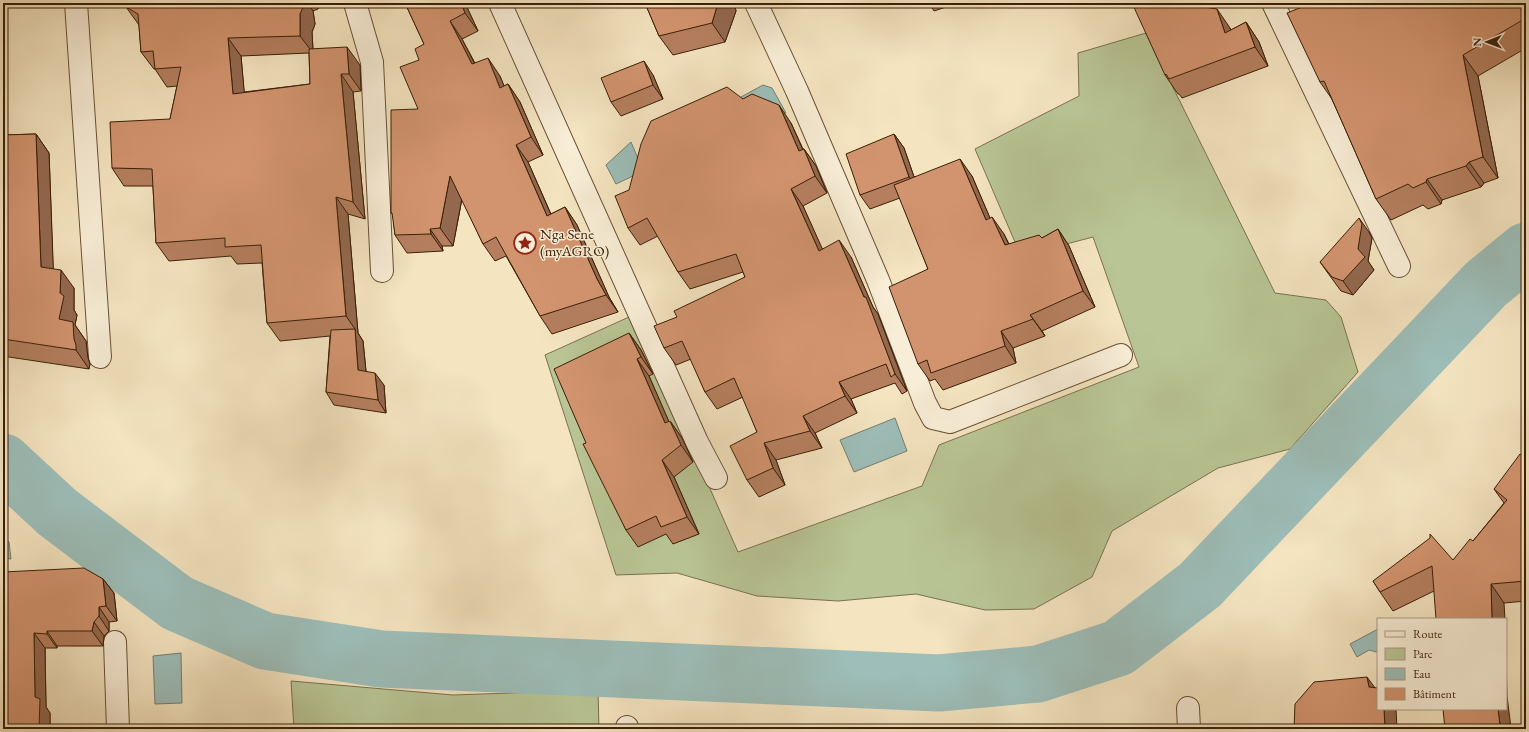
<svg xmlns="http://www.w3.org/2000/svg" width="1529" height="732" viewBox="0 0 1529 732" font-family="'EB Garamond',serif">
<rect width="100%" height="100%" fill="#f4e4c0"/>
<filter id="stains"><feTurbulence type="fractalNoise" baseFrequency=".005" numOctaves="4"/><feColorMatrix values="0 0 0 0 .2 0 0 0 0 .09 0 0 0 0 .02 0 0 0 .5 -.17"/></filter>
<radialGradient id="worn" r=".72"><stop offset=".6" stop-color="#630" stop-opacity="0"/><stop offset="1" stop-color="#630" stop-opacity=".3"/></radialGradient>
<path fill="#b9c595" stroke="#7a724e" d="M1146,33l129,260 51,7 15,17 17,55 -68,77 -72,19 -106,63 -20,46 -58,32 -49,1 -69,-16 -78,7 -81,-5 -80,-23 -61,2 -71,-220 84,-38 52,106 57,129 184,-66 17,-41 200,-78 -46,-130 -72,19 -46,-107 104,-53 -1,-43z
M291,681l162,14 145,-5 1,39h-305z"/>
<path fill="#9dbeb9" stroke="#757e71" d="M763,85l9,3 14,25 -19,-3 -27,-9 1,-4z
M631,142l10,24 -10,11 -15,7 -10,-19z
M895,418l12,33 -53,21 -14,-32z
M3,537l6,5 2,17 -8,-1z
M1378,629v22l-2,1 -7,-2 -12,7 -7,-13z
M181,653l1,50 -27,1 -2,-48z"/>
<g fill="none" stroke-linecap="round" stroke-linejoin="round">
<path stroke="#9dbeb9" stroke-width="57" d="M3,462l54,50 120,91 88,38 116,18 558,24 99,-9 80,-26 82,-63 286,-301 40,-33"/>
<g stroke="#685034" stroke-width="24">
<path id="minor" d="M76,3l24,354
M355,3l17,59 10,209
M500,3l197,439 19,36
M756,3l41,88 81,189 47,123 8,15 17,4 171,-67
M1273,3l126,263
M115,642l3,87
M1188,708l1,21
M627,727v2"/>
</g>
<use href="#minor" stroke="#f8edd6" stroke-width="22"/>
</g>
<path fill="#b57f5f" stroke="#3a1f06" fill-rule="evenodd" d="M126,3h191l1,6 -5,2 2,13 -3,8 1,17 47,16 1,26 -8,1 12,127 -17,-5 10,119 5,8 3,30 18,14 2,28 -52,-8 -8,-13 4,-56 -50,5 -13,-18 -5,-60 -25,1 -6,-8 -62,5 -13,-18 -3,-57h-29l-12,-18 58,-49 7,-33 -10,1 -12,-18h-1l-13,-17 -2,-27 -13,-18zM309,53l1,31 -66,8 -3,-36z
M405,3h61h-1l13,28 -16,8 13,24 25,13 4,10 4,-2 12,18 23,53 -15,7 23,52 14,-7 12,18 32,72 9,15 -66,22 -12,-18 -34,-60 -11,5 -12,-17 -21,-45 -9,47h-11l1,5 -36,2 -12,-18 -2,-20 -2,-2 27,-104 1,-49 5,-16z
M645,3h89l2,8 -11,31 -52,13 -14,-19z
M929,3h29l-24,8z
M1526,3v45l-48,28 20,102 -14,5 -3,4 -39,13 -1,4 -13,5 -5,-4 -32,15 -15,-21 -44,-100 -12,-17 -13,-77z
M1210,8l20,20 1,2 15,-8 13,20 9,24 -86,32 -3,-4h-1l-13,-19z
M653,75l10,24 -42,17 -10,-14z
M743,99l48,24 12,26h1l12,17 11,27 -24,13 19,43 29,8 22,50 5,7 29,77 -5,3 -7,-11 -44,16 6,14 -42,20 7,15 -46,12 9,25 -26,12 -12,-17 10,-48 -14,-35 -26,12 -12,-17 -14,-33 -15,6 -12,-17 13,-31 68,-40 -2,-5 -53,17 -12,-17 -20,-36 -18,9 -12,-17 1,-38z
M36,134l13,19 4,115 21,20v22l3,5 -2,10 11,16 2,17 2,6 -1,5 -80,-12h-6v-222z
M894,134l10,14 10,29 58,-1 18,42 14,16 5,10 33,-6 16,-9 11,17 26,61 -53,24 3,5 -32,12 3,15 -73,27 -8,-11 -5,2 -12,-17 10,-95 -28,-71 -30,11 -10,-14z
M1369,232l3,6 -4,23 6,9 -21,25 -12,-4 -11,-15 -10,-14z
M629,333l12,17 12,24 -4,2 20,46 1,-1 12,17 11,24 -19,15 25,57 -26,10 -7,-10 -28,13 -12,-17 -40,-87z
M1526,459v142l-22,2 -70,-12 -41,20 -13,-19 -7,-11 80,-21 20,-19 31,-38 -10,-14z
M3,572l100,7 11,14 3,28 -8,1v9l-5,5 -1,10h-46v2h-12l1,59 4,6v16z"/>
<path fill="#93684e" stroke="#3a1f06" d="M303,3h5l5,8 2,13 -3,8 1,21 -13,-17v-22z
M314,3h3l1,6z
M461,3h4l13,28 -13,-18z
M718,3h16l2,8 -11,31 -13,-19z
M1203,3h5l11,23 -14,-19z
M1217,9l13,19 8,24 -13,-19z
M450,21l12,18 22,43 -12,-18z
M1246,22l13,20 9,24 -13,-19z
M228,38l13,18 5,55 -13,-17z
M347,47l13,18 1,26 -12,-17z
M1463,55l15,21 20,102 -15,-21z
M488,58l12,18 12,30 -12,-18z
M644,61l9,14 10,24 -10,-14z
M341,74l12,18 12,127 -12,-17z
M508,84l12,18 23,53 -12,-18z
M779,105l12,18 20,45 -12,-17z
M36,134l13,19 5,133 -13,-19z
M894,134l10,14 15,43 -10,-14z
M516,145l12,17 31,71 -12,-17z
M804,149l12,17 11,27 -12,-17z
M960,159l12,17 26,61 -12,-17z
M1469,162l15,21 -3,4 -15,-21z
M450,176l13,17 -10,53 -13,-18z
M1427,179l15,21 -1,4 -15,-22z
M791,189l12,17 28,62 -12,-17z
M336,197l12,17 10,119 5,8 4,41 -9,-12 -3,-41 -9,-13z
M565,207l12,18 32,72 9,15 -12,-17 -9,-16z
M992,217l12,17 13,28 -12,-17z
M1359,218l10,14 3,6 -4,23 6,9 -21,25 -10,-14 15,-32z
M430,229l12,17 1,5 -12,-17z
M1058,229l11,17 26,61 -12,-16z
M839,240l12,17 22,50 5,7 29,77 -12,-17 -31,-77z
M61,270l13,18v22l3,5 -2,10 11,16 2,17 2,6 -1,5 -13,-19 -17,-31z
M1030,315l12,16 3,5 -12,-17z
M1001,331l12,17 3,15 -11,-17z
M629,333l12,17 12,24 -12,-17z
M637,359l12,17 28,64 -12,-17z
M375,373l9,12 2,28 -8,-13z
M839,382l12,17 6,14 -12,-17z
M803,416l12,17 7,15 -12,-17z
M670,421l12,17 11,24 -12,-17z
M764,443l12,17 9,25 -12,-17z
M662,460l12,17 25,57 -12,-17z
M103,579l11,14 3,28 -11,-15z
M1491,584l13,19 1,16h-13z
M99,607l10,15v9l-10,-15z
M94,622l10,14 -1,10 -11,-15z
M47,631l10,15v2l-10,-14z
M34,633l11,15 1,59 4,6v16h-11l-4,-32z
M1506,660l1,36 4,32 1,1h-9l-3,-4 -2,-16h8z
M1367,677l11,15 -9,-5z
M1384,709h12l1,20h-12z"/>
<path fill="#d2946f" stroke="#3a1f06" d="M126,3h177v4l-3,7v22l-72,2 5,56 77,-10 -1,-35 38,-2 2,27h-8l12,128 -17,-5 10,119 -79,7 -6,-78 -36,2v-9l-69,5 -4,-74 -40,-1 -2,-46 60,-3 11,-52 -26,2 -2,-18 -12,1 -3,-38 -12,-7z
M405,3h56l4,10 -15,8 22,43 16,-6 12,30 8,-4 23,53 -15,8 31,71 18,-9 32,72 9,16 -66,21 -44,-79 -13,7 -33,-68 -10,52 -10,1 1,5 -36,1 -3,-22h-1v-103l27,-1 -18,-42 19,-7 -4,-11 9,-5z
M645,3h73l-6,20 -53,13z
M1132,3h71l2,4 12,2 8,24 21,-11 9,25 -86,32 -3,-5 -1,1z
M1306,3h220v15l-63,37 20,102 -14,5 -3,4 -39,13 -1,3 -13,6 -5,-4 -32,15 -52,-118 -4,1 -33,-69 20,-8z
M644,61l9,24 -42,17 -10,-24z
M727,87l16,12 9,-5 27,11 20,46 5,-2 11,27 -24,13 28,62 20,-11 25,57h2l29,77 -4,3 -5,-13 -47,18 6,14 -42,20 7,15 -46,12 9,25 -26,12 -17,-34 27,-14 -23,-54 -29,14 -23,-51 -18,7 -10,-22 23,-9 -3,-6 71,-34 -9,-23 -58,18 -31,-54 -19,10 -13,-32 14,-6 12,-46 10,-23z
M36,134l5,133 20,3 -1,23 4,3 -5,23 14,3 1,17 2,6v5l-73,-11v-204z
M894,134l15,43 -49,18 -14,-41z
M960,159l26,61 6,-3 13,28 34,-10 3,3 16,-9 25,62 -53,24 3,4 -32,12 4,15 -74,27 -4,-13 -9,4 -29,-77 39,-18 -34,-84z
M1359,218l3,6 -4,25 7,8 -22,24 -11,-4 -12,-15z
M355,329l3,41 17,3 3,27 -52,-8 5,-62z
M629,333l12,24 -4,2 28,64 5,-2 11,24 -19,15 25,57 -26,10 -5,-11 -30,14 -43,-86 3,-1 -32,-74z
M1520,454l6,5v122l-35,3 1,35h-56l-4,-53 -52,26 -7,-11 57,-43v-4l23,26 17,-21 3,2 34,-41 -13,-11z
M84,568l19,11 3,27 -7,1v9l-5,6 -2,9h-45v3l-13,-1 1,64 5,2 -1,30h-36v-157z
M1367,677l2,10 9,1v21h6l1,20h-91l1,-25 19,-22z
M1443,709h55l2,16 9,-1v5h-64z"/>
<defs>
<g id="sight-ring" transform="scale(1.15)"><circle r="9.5" fill="#f8edd6" stroke="#8f2418" stroke-width="1.5"/><path d="M0-6L1.8-2.2L6-1.7L2.9 1.2L3.7 5.4L0 3.3L-3.7 5.4L-2.9 1.2L-6-1.7L-1.8-2.2Z" fill="#8f2418"/></g>
</defs>
<g fill-rule="evenodd">
<use href="#sight-ring" x="525" y="243"/>
</g>
<g text-anchor="middle" stroke-width="3" stroke-linejoin="round" paint-order="stroke">
<g font-size="15" fill="#3a1f06" stroke="#f8edd6" text-anchor="start">
<text x="540" y="239">Nga Sene<tspan x="540" dy="17">(myAGRO)</tspan></text>
</g>
</g>
<rect width="1529" height="732" fill="none" stroke="#f4e4c0" stroke-width="16"/>
<rect x="4" y="4" width="1521" height="724" fill="none" stroke="#3a1f06" stroke-width="2"/>
<rect x="8" y="8" width="1513" height="716" fill="none" stroke="#3a1f06"/>
<rect x="1377" y="618" width="130" height="92" fill="#f8edd6" stroke="#ac9b83"/>
<rect x="1385" y="631" width="20" height="6" fill="#f8edd6" stroke="#ac9b83"/>
<text x="1413" y="638" font-size="12" fill="#3a1f06">Route</text>
<rect x="1385" y="648" width="20" height="12" fill="#b9c595" stroke="#ac9b83"/>
<text x="1413" y="658" font-size="12" fill="#3a1f06">Parc</text>
<rect x="1385" y="668" width="20" height="12" fill="#9dbeb9" stroke="#ac9b83"/>
<text x="1413" y="678" font-size="12" fill="#3a1f06">Eau</text>
<rect x="1385" y="688" width="20" height="12" fill="#d2946f" stroke="#ac9b83"/>
<text x="1413" y="698" font-size="12" fill="#3a1f06">Bâtiment</text>
<g transform="translate(1487 42) rotate(269)" stroke="#f8edd6" stroke-width="3" paint-order="stroke">
<path d="M0-3L7 15L0 10L-7 15Z" fill="#3a1f06"/>
<text y="-6" font-size="11" font-weight="bold" text-anchor="middle" fill="#3a1f06">N</text>
</g>
<rect width="100%" height="100%" filter="url(#stains)"/>
<rect width="100%" height="100%" fill="url(#worn)"/>
</svg>
